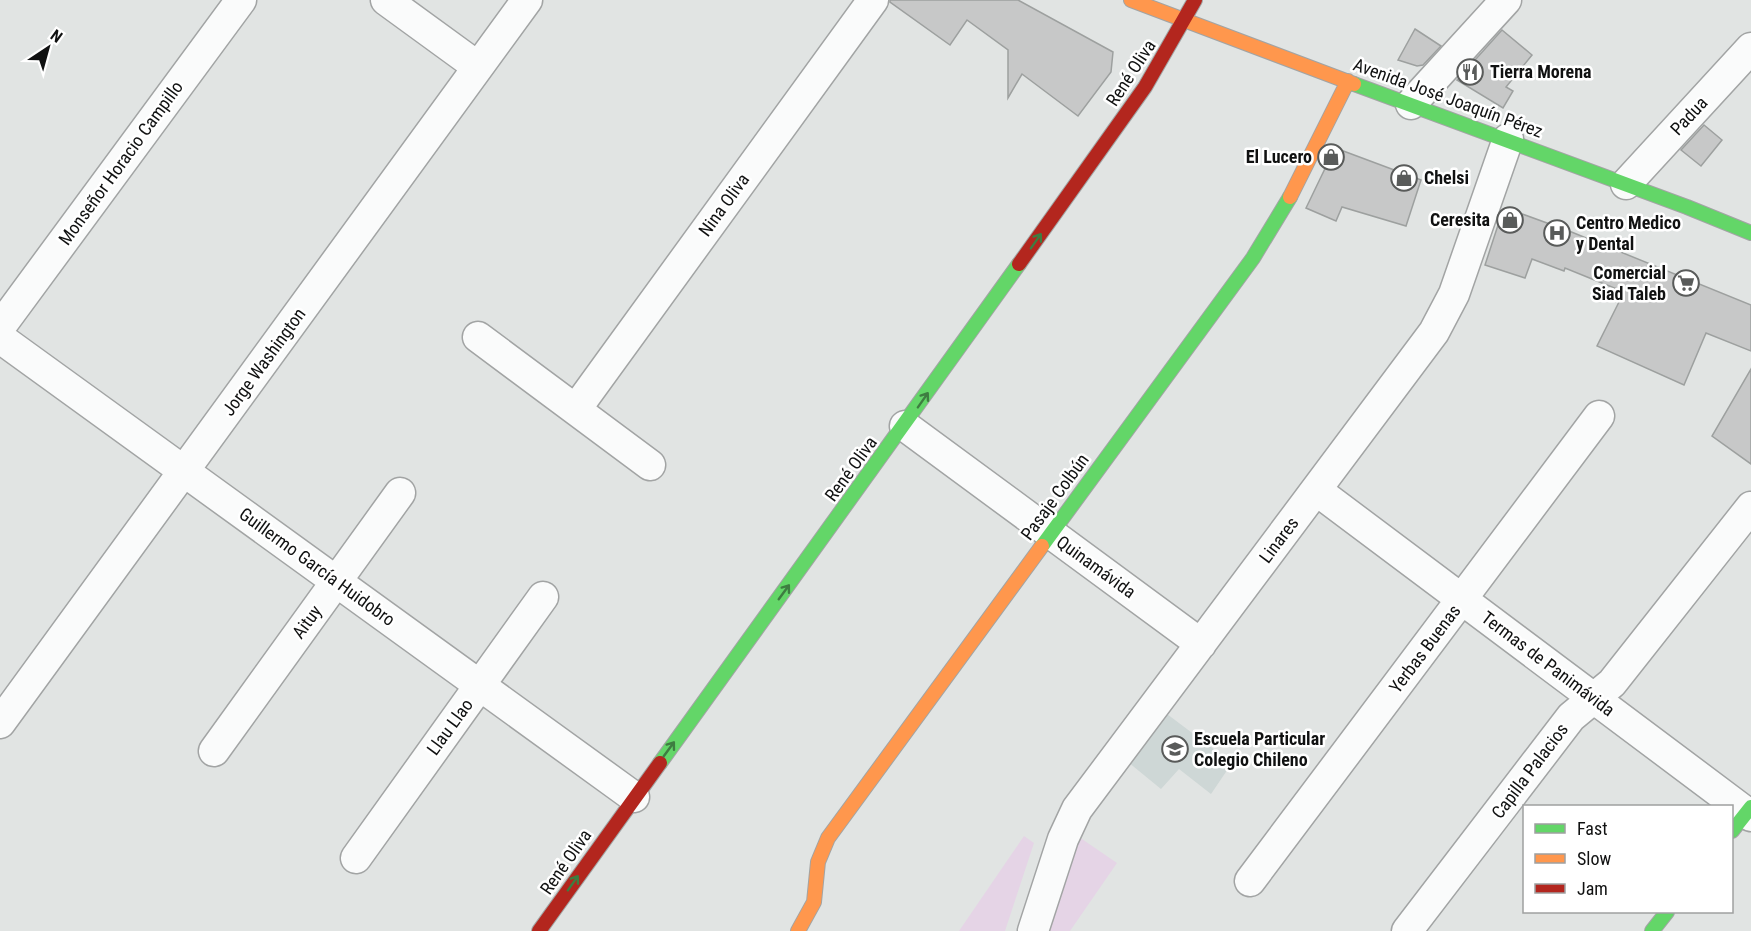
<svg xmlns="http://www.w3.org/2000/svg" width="1751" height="931" viewBox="0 0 1751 931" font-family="'Roboto Condensed',sans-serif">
<rect width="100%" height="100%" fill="#e1e4e3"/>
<path fill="#ced7d6" d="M1163,711l69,52 -21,31 -32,-25 -18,20 -33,-27z"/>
<path fill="#e5d4e6" d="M1024,836l10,7 -29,88h-46z
M1079,837l38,26 -47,68h-21z"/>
<path fill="#c7c8c8" stroke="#9da09f" stroke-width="1.5" d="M890,0h128l95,52 -2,20 -33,44 -56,-42 -14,24v-48l-41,-30 -17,25 -60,-43z
M1415,29l26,17 -18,19 -6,1 -19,-6z
M1502,30l30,25 -26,32 7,4 -10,17 -46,-28z
M1704,125l18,15 -21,26 -20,-16z
M1338,149l83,31 -15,46 -64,-19 -6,14 -30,-13 28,-58z
M1514,211l55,20 182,74v46l-45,-18 -22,52 -87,-39 27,-54 -59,-24 -1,3 -32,-12 -7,19 -40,-13 15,-46z
M1751,369v95l-39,-28z"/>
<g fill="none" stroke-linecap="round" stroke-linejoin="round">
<g stroke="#a2a4a4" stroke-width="33">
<path id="street" d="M386,0l92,67
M1411,104l95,-104
M1626,184l125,-136
M0,327l241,-327
M478,337l172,128
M0,338l634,459
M576,409l297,-409
M905,426l296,218
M1316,490l435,326
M0,723l527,-723
M214,751l186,-258
M356,858l187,-261
M1250,881l349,-465
M1033,931l30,-92 14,-30 357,-477 20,-38 54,-155
M1407,931l164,-214 41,-34 139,-176"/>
</g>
<g stroke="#a2a4a4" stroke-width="16">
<path id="fast" d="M1354,84l333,123 64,26
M1042,546l211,-288 37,-61
M660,763l359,-499
M1732,831l19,-24
M1652,931l15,-19"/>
</g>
<g stroke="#a2a4a4" stroke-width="16">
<path id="slow" d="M1131,0l223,84
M1290,197l58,-116
M798,931l16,-29 4,-40 10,-24 214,-292"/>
</g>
<g stroke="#a2a4a4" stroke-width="16">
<path id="jam" d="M1019,264l126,-177 50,-87
M539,931l121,-168"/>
</g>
<use href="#street" stroke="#fafbfb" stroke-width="30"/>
<use href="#fast" stroke="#63d668" stroke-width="14"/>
<use href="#slow" stroke="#ff974d" stroke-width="14"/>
<use href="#jam" stroke="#b3261e" stroke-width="14"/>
</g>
<defs><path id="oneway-shaft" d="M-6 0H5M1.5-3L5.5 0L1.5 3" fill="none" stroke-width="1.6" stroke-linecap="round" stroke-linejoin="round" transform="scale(1.5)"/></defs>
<g stroke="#3e7d41">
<use href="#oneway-shaft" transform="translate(1036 241) rotate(-55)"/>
<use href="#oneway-shaft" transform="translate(923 400) rotate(-55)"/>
<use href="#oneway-shaft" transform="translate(784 592) rotate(-54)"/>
<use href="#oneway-shaft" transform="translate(669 749) rotate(-54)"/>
<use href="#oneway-shaft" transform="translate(573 883) rotate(-55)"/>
</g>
<defs>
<g id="restaurant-ring" transform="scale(1.35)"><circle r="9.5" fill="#fff" stroke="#595b5a" stroke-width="1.5"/><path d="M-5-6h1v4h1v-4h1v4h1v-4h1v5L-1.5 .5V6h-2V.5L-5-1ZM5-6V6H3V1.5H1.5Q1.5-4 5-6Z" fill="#595b5a"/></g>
<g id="shop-ring" transform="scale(1.35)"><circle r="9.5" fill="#fff" stroke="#595b5a" stroke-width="1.5"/><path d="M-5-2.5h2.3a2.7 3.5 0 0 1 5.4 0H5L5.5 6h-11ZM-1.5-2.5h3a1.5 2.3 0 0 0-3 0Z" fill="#595b5a"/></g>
<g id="hospital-ring" transform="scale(1.35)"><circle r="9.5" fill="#fff" stroke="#595b5a" stroke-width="1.5"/><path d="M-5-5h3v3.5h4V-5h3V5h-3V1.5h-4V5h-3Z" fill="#595b5a"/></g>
<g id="supermarket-ring" transform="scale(1.35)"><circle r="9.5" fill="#fff" stroke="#595b5a" stroke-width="1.5"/><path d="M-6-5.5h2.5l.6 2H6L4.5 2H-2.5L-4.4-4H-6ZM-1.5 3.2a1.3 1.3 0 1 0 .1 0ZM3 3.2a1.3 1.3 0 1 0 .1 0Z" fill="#595b5a"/></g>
<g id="school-ring" transform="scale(1.35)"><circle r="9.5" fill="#fff" stroke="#595b5a" stroke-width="1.5"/><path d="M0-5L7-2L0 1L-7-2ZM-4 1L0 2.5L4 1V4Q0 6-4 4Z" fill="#595b5a"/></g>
</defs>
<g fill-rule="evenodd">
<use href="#restaurant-ring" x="1470" y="72"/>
<use href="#shop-ring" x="1331" y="157"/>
<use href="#shop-ring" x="1404" y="178"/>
<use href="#shop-ring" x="1510" y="220"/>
<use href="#hospital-ring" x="1557" y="233"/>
<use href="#supermarket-ring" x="1686" y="283"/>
<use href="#school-ring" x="1175" y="749"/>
</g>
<g text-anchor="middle" stroke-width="5" stroke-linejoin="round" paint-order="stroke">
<g font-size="18" font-weight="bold" fill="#101111" stroke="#fff" text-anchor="start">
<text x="1490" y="78">Tierra Morena</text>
<text x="1312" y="163" text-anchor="end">El Lucero</text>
<text x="1424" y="184">Chelsi</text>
<text x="1490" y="226" text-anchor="end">Ceresita</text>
<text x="1576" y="229">Centro Medico<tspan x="1576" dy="21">y Dental</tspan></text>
<text x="1666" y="279" text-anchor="end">Comercial<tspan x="1666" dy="21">Siad Taleb</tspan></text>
<text x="1194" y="745">Escuela Particular<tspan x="1194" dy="21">Colegio Chileno</tspan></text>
</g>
<g font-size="18" fill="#101111" stroke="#fff">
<text transform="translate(1131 73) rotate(-57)" y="6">René Oliva</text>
<text transform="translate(1448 98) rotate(20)" y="6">Avenida José Joaquín Pérez</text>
<text transform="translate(1689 116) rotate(-47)" y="6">Padua</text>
<text transform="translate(121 163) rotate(-54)" y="6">Monseñor Horacio Campillo</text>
<text transform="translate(724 205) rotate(-54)" y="6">Nina Oliva</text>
<text transform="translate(264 362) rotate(-54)" y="6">Jorge Washington</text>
<text transform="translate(851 469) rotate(-54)" y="6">René Oliva</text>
<text transform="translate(1055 497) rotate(-54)" y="6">Pasaje Colbún</text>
<text transform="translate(1279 540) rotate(-53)" y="6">Linares</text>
<text transform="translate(317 567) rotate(36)" y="6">Guillermo García Huidobro</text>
<text transform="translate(1096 567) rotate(36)" y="6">Quinamávida</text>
<text transform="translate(307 622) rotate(-54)" y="6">Aituy</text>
<text transform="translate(1425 649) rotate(-53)" y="6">Yerbas Buenas</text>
<text transform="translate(1548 664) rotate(37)" y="6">Termas de Panimávida</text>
<text transform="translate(450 727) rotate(-54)" y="6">Llau Llao</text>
<text transform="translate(1530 771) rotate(-53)" y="6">Capilla Palacios</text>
<text transform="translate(566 862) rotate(-55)" y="6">René Oliva</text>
</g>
</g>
<rect x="1523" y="805" width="210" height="108" fill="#ffffff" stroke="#9fa0a0" stroke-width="1.5"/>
<rect x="1535" y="824" width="30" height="9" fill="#63d668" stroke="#9fa0a0" stroke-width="1.5"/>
<text x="1577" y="835" font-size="18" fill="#101111">Fast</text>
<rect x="1535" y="854" width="30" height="9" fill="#ff974d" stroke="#9fa0a0" stroke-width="1.5"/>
<text x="1577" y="865" font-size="18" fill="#101111">Slow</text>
<rect x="1535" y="884" width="30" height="9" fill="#b3261e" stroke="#9fa0a0" stroke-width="1.5"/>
<text x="1577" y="895" font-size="18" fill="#101111">Jam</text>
<g transform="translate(48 48) rotate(36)" stroke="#ffffff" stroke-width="4.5" paint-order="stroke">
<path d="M0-4.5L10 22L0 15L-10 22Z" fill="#101111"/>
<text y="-9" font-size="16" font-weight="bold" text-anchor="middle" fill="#101111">N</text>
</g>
</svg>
